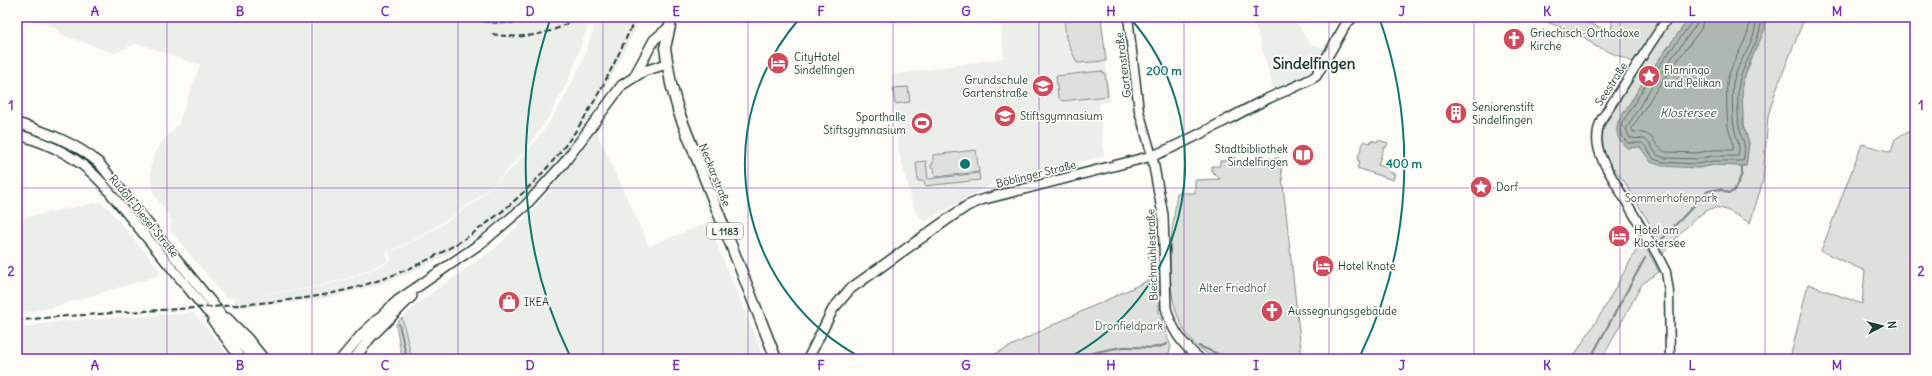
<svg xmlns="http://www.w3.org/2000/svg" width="1932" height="376" viewBox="0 0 1932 376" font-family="Delius,sans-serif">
<rect width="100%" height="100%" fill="#fdfcf7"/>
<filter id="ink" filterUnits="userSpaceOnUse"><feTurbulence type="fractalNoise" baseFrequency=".025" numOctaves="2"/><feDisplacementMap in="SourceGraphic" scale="8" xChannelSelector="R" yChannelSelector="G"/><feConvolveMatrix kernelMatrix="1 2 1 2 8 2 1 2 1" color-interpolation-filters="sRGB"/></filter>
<g filter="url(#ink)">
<path fill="#eceee9" d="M32,17h559l-22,62 -19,36 -23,33 -15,17 -17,18 -21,18 -23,16 -32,20 -34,17 3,7 -42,18 -39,9 -51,7 51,-6 39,-9 20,-8 26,-11 -3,-8 32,-16 19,-11 35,-24 42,-39 20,-23 13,-19 13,-20 19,-39 16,-45h43l-15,31 -29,56 -21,34 -38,47 -40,37 -17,12 -31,19 -37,19 -35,13 -42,11 -27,5 -74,7 -1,-11 -8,1 -56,-68 2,-9 -18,-28 -3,-14v-11l2,-10 8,-15 17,-18 22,-60 -63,-22 -23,10 -54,-19 -4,-5z
M1000,17h56l1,2 44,-2 9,84 -11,3 5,52 -112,28 -68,38 -10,-13 -15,-57 -8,-77 113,-17z
M1253,17h41l15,26 17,6 -12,21 -10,7 -30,14z
M596,131l53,115 59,-23 51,123 3,13h-350l-10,-41 20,-18 76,-54 34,-34z
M100,202l7,5 54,65 -4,4 -103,31 -37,7v-95z
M194,313l38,46h-215v-31l46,-7z"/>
<path fill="#dde0db" stroke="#7e8e88" d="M1064,17h37l5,44 -29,2 -11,-25z
M1551,17h19l41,14 2,-14h50l-30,45 -38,-16 -16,-13 -30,-10z
M1673,17h17l-43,59 -29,46 25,27 8,13 47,6 16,-3 32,1 3,-23 -6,-18 -1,-41 24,-63 -1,-4h42l-4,5 -27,68 -8,26 -5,65 -13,42c-9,-5 -20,-13 -31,-15 -17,-4 -45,34 -56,45l-9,-22 -30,-50 -19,-23 -4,-27z
M1101,71l4,3 3,22 -46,5 -4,-4 -2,-21z
M908,87l2,15 -15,2 -2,-16z
M1915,127v232h-125l18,-75 54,20 3,-33 -44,-20 41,-107 29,8 4,-13z
M1371,140l6,2 1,-2 10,3 -2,5 -2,-1 -6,18 12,4 -1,3 6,2 -2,6 -36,-12 3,-7 -3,-1 7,-19 6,2z
M976,150l3,22 -44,5 -1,-9h-3v-3l2,-1v-9z
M1280,158l22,201c-19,0 -38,0 -58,0 -7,0 -17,1 -24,0 -10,-2 -19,-9 -26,-16 -35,-37 -23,-104 -17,-150h18v-13l25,-1 -8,-8v-5h8v-5z
M926,161l2,18 51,-6 1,7 -55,6 -1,-5h-6l-2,-19z
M1642,240l17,32 -17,12 -40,75h-30l30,-47z
M1156,277l3,4v31l12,35 -4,12h-182l74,-37z
M402,318l10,41h-10l-6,-35z"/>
<path fill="#aeb8b1" stroke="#75877f" d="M1690,17h75v12l-17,38 -6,17 1,41 6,18 -3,23 -32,-1 -16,3 -36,-2 -11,-4 -11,-15 -13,1c-9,-8 -12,-14 -9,-26l29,-46z"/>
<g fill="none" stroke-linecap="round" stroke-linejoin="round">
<path stroke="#586e66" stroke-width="1" d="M1693,17l-1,5 -42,56 -28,45c-2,9 -1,14 6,20h14l4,4 8,12 9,3 34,2 16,-3h30c4,-19 -1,-19 -4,-35 -1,-9 -2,-35 0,-43 4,-21 24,-45 22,-66
M1698,17l-2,8 -41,56 -29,48 4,9 14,1 6,5 7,11 8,3 32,1 16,-3h25c3,-13 -2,-17 -4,-30 -2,-9 -2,-33 -1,-43 4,-22 25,-43 23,-66
M1704,17l-3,12 -41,55 -28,44 1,4c25,0 18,14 33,20l31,1 15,-3h21c2,-9 -4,-16 -5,-24 -1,-13 -2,-29 -1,-43 3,-23 24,-43 23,-66"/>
<path stroke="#75877f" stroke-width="2" d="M1661,240l47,-49 12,-2 9,4 5,-2 8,-17v-8
M399,324l8,35
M1199,346l31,13
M1075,359c15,-6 33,-10 49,-12 15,-1 28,4 43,-3
M1590,359l55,-101"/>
<g stroke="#1f3d34" stroke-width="11">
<path id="tertiary" d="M1128,17l11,94 13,45
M1668,17l-67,103c-7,17 -4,31 5,47l52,89 8,16 3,20 1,67"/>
</g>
<g stroke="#1f3d34" stroke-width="12">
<path id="secondary" d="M635,75l19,-35 14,-12
M17,123c29,9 59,20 82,40l118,146 19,29 18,21
M17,134c35,11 62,23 86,50l103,126 20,19
M1152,156l11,59 3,93c6,22 16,36 34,51
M227,318l21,21 16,20
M213,321l28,38
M341,359l21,-25 35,-33 87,-60 41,-35 39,-43 58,-78 22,-14 23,-7
M354,359l17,-22 41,-41
M808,359l25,-50 17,-20 98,-70 19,-13 14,-6 171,-44c39,-15 76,-38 115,-57 16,-8 34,-13 49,-23l30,-52 7,-7"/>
</g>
<g stroke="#1f3d34" stroke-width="13">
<path id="primary" d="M672,17l-7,31 6,36 8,29 97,246"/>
</g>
<use href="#tertiary" stroke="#fdfcf7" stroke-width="8"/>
<use href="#secondary" stroke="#fdfcf7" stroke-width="9"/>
<use href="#primary" stroke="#fdfcf7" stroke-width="10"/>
<path stroke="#1f3d34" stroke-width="2" stroke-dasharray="6 3" stroke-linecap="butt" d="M465,17c24,7 52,9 77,0
M492,34c29,6 61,1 85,-17
M17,321c27,-4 55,-5 82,-7 68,-5 138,-7 206,-16 106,-15 202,-72 265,-159 27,-37 47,-81 66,-122"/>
</g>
</g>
<path fill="none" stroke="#7b2cbf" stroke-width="1" stroke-opacity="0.55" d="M167,17v342M312,17v342M458,17v342M603,17v342M748,17v342M893,17v342M1039,17v342M1184,17v342M1329,17v342M1474,17v342M1620,17v342M1765,17v342M17,188h1898"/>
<g fill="none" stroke="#0f766e" stroke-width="2">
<path d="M862 358A220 220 0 0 1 800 18M1130 18A220 220 0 0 1 1068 358"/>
<path d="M570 356A439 439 0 0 1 551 17M1379 17A439 439 0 0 1 1360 356"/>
</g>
<defs>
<g id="church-disc" transform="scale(1.15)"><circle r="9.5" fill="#d1495b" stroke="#fdfcf7"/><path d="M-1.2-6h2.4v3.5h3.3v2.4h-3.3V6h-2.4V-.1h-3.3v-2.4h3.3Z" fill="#fff"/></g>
<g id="hotel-disc" transform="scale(1.15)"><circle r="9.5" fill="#d1495b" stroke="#fdfcf7"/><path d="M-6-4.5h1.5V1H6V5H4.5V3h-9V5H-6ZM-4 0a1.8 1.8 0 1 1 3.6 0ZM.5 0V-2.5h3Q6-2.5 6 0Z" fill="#fff"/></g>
<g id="sight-disc" transform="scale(1.15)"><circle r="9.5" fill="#d1495b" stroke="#fdfcf7"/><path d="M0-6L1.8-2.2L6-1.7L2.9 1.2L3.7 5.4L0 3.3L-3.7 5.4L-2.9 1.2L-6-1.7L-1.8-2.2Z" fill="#fff"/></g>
<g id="school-disc" transform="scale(1.15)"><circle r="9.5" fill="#d1495b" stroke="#fdfcf7"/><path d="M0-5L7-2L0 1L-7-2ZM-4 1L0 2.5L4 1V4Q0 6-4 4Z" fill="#fff"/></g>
<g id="building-disc" transform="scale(1.15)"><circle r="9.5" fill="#d1495b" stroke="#fdfcf7"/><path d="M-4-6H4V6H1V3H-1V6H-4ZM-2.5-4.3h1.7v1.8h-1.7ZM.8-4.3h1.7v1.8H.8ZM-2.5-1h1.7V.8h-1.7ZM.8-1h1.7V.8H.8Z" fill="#fff"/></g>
<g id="stadium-disc" transform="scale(1.15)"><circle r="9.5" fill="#d1495b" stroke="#fdfcf7"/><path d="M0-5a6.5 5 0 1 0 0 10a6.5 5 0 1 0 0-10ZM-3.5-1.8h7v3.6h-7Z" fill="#fff"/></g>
<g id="library-disc" transform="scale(1.15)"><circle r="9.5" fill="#d1495b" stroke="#fdfcf7"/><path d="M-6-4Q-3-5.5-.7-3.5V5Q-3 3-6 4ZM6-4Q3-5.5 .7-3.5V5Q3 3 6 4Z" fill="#fff"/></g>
<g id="shop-disc" transform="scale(1.15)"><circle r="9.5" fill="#d1495b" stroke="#fdfcf7"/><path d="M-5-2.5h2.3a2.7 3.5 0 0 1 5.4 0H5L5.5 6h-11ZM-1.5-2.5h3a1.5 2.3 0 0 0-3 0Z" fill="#fff"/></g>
</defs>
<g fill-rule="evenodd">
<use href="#church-disc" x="1514" y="39"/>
<use href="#hotel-disc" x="778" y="63"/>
<use href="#sight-disc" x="1649" y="76"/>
<use href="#school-disc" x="1043" y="86"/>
<use href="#building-disc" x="1456" y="113"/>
<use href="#school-disc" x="1005" y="116"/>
<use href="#stadium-disc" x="922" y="123"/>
<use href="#library-disc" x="1303" y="155"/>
<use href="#sight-disc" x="1481" y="187"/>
<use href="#hotel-disc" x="1619" y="236"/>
<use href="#hotel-disc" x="1323" y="266"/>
<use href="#shop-disc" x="509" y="302"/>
<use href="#church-disc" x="1272" y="311"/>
</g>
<g text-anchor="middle" stroke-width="3.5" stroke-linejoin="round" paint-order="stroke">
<rect fill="#fdfcf7" stroke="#62766e" stroke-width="1" x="707" y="223" width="36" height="16" rx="3"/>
<g font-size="10" font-weight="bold" fill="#1f3d34">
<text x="725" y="235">L 1183</text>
</g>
<g font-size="11" fill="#1f3d34" stroke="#fdfcf7" text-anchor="start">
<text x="1530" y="37">Griechisch-Orthodoxe<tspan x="1530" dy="13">Kirche</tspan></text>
<text x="794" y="61">CityHotel<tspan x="794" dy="13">Sindelfingen</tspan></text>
<text x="1664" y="74">Flamingo<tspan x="1664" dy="13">und Pelikan</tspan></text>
<text x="1028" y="84" text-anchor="end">Grundschule<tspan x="1028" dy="13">Gartenstraße</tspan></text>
<text x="1472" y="111">Seniorenstift<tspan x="1472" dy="13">Sindelfingen</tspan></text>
<text x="1020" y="120">Stiftsgymnasium</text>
<text x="906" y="121" text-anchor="end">Sporthalle<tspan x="906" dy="13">Stiftsgymnasium</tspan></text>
<text x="1288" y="153" text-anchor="end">Stadtbibliothek<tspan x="1288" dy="13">Sindelfingen</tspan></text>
<text x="1496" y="191">Dorf</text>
<text x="1634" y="234">Hotel am<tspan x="1634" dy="13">Klostersee</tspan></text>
<text x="1338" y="270">Hotel Knote</text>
<text x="524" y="306">IKEA</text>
<text x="1288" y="315">Aussegnungsgebäude</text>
</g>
<g font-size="11" fill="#1f3d34" stroke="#fdfcf7">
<text transform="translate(1123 65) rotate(-97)" y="4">Gartenstraße</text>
<text transform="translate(1611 84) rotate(-57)" y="4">Seestraße</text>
<text transform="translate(1036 174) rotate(-14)" y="4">Böblinger Straße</text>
<text transform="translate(715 175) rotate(68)" y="4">Neckarstraße</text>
<text transform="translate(144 216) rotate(51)" y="4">Rudolf-Diesel-Straße</text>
<text transform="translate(1152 255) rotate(-92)" y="4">Bleichmühlestraße</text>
</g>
<g font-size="11" fill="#455e55" stroke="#fdfcf7">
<text x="1671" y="202">Sommerhofenpark</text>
<text x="1233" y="292">Alter Friedhof</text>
<text x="1129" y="330">Dronfieldpark</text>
</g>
<g font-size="12" font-style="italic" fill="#435c53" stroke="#fdfcf7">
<text x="1688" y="117">Klostersee</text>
</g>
<g font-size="15" font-weight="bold" fill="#1f3d34" stroke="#fdfcf7">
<text x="1314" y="69">Sindelfingen</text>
</g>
</g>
<circle cx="965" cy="164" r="6" fill="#0f766e" stroke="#fdfcf7" stroke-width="2"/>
<g font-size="12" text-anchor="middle" font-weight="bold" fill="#0f766e" stroke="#fdfcf7" stroke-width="3.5" stroke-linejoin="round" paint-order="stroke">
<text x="1164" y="75">200 m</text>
<text x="1404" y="168">400 m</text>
</g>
<rect width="1932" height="376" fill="none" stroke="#fdfcf7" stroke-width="44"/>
<g transform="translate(1882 326) rotate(83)" stroke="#fdfcf7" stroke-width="3" paint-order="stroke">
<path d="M0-3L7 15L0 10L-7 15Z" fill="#1f3d34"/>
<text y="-6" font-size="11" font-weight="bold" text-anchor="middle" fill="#1f3d34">N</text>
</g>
<rect x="22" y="22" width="1888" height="332" fill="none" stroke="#7b2cbf" stroke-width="1.5"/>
<g font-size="13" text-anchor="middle" font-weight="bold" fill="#7b2cbf">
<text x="95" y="16">A</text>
<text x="240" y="16">B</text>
<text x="385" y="16">C</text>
<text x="530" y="16">D</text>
<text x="676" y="16">E</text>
<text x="821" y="16">F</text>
<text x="966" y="16">G</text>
<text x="1111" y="16">H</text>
<text x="1256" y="16">I</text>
<text x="1402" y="16">J</text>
<text x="1547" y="16">K</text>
<text x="1692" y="16">L</text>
<text x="1837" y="16">M</text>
<text x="11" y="110">1</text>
<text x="1921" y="110">1</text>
<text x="11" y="276">2</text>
<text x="1921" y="276">2</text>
<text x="95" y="370">A</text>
<text x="240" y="370">B</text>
<text x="385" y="370">C</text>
<text x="530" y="370">D</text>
<text x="676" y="370">E</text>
<text x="821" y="370">F</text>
<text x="966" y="370">G</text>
<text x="1111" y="370">H</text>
<text x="1256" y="370">I</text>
<text x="1402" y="370">J</text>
<text x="1547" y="370">K</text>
<text x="1692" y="370">L</text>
<text x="1837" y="370">M</text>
</g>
</svg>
